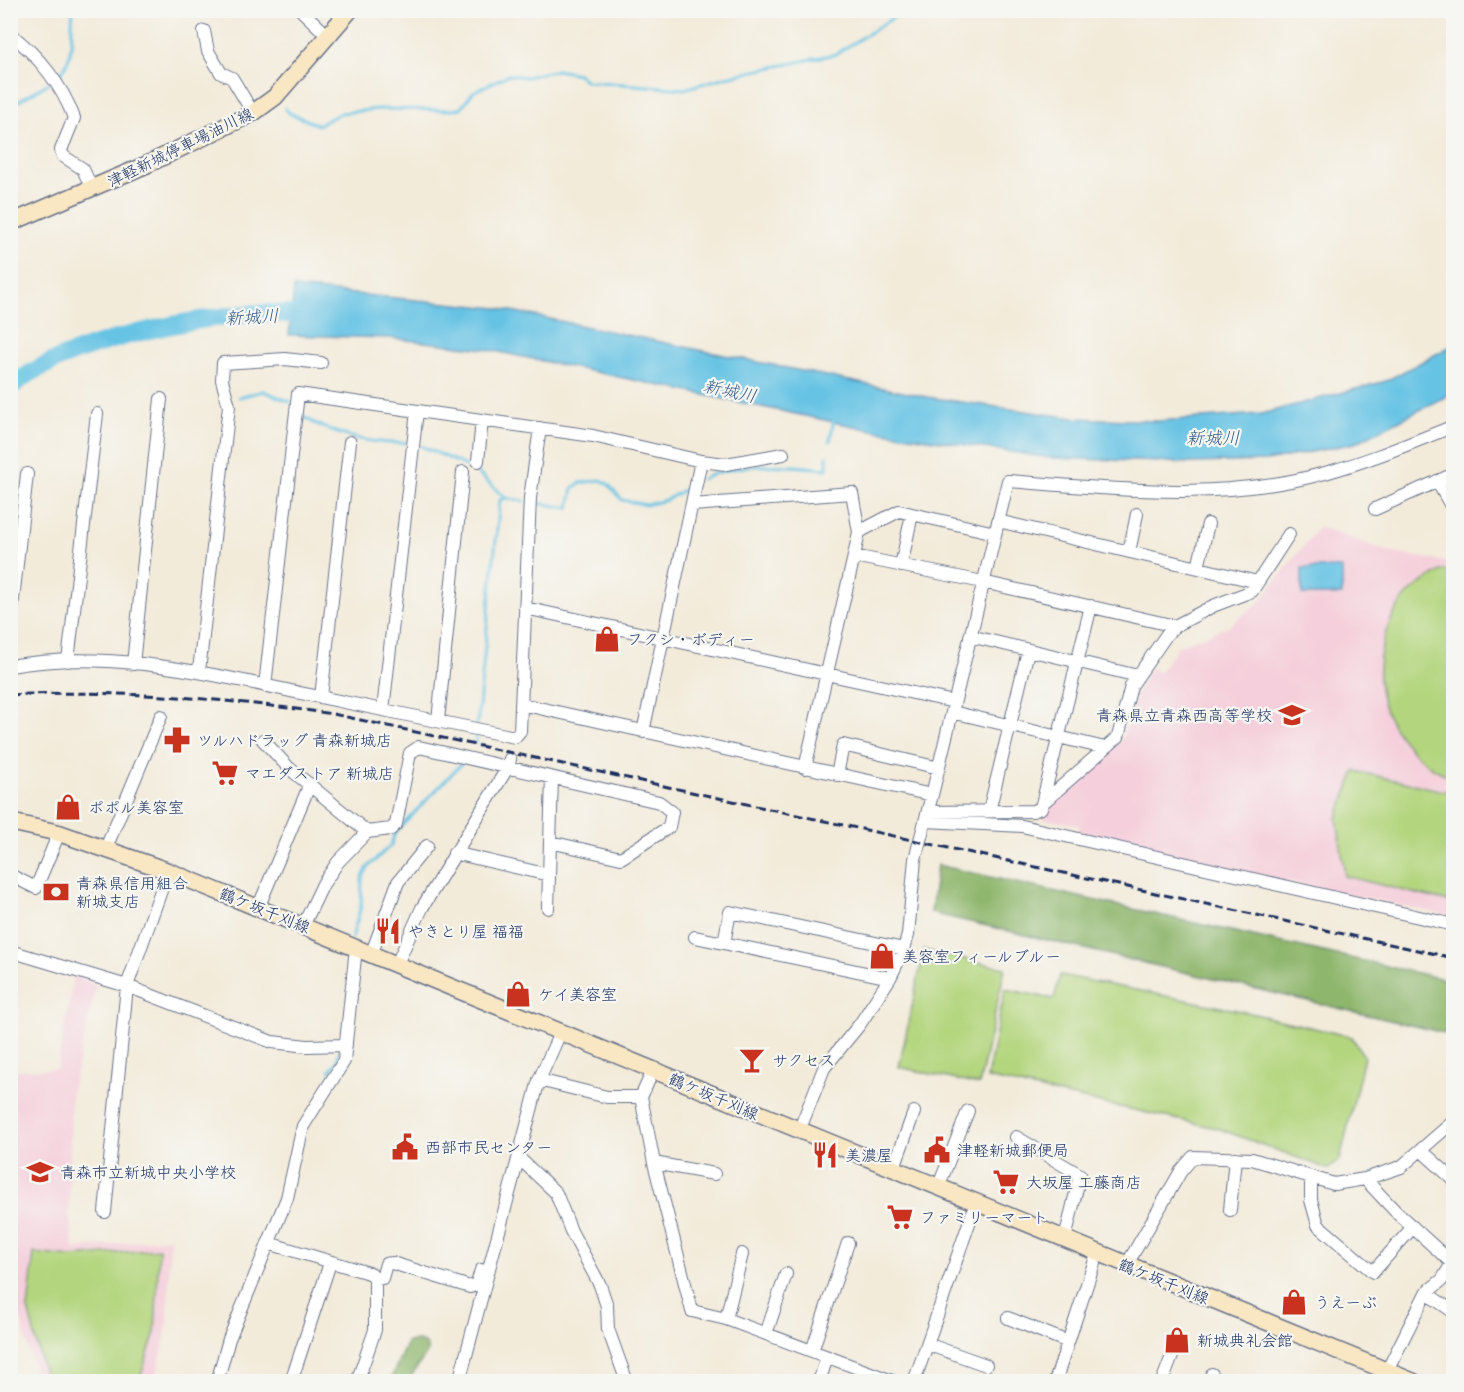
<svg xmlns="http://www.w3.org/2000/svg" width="1464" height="1392" viewBox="0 0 1464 1392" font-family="'Patrick Hand','Klee One',sans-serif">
<rect width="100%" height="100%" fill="#f6f6f2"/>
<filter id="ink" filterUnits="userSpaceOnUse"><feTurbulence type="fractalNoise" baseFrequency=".0167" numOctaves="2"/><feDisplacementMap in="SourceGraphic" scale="12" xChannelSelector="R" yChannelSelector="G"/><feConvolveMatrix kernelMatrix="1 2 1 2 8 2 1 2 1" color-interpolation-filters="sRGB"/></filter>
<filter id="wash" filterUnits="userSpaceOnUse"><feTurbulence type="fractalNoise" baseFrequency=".008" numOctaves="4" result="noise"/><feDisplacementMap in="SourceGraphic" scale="24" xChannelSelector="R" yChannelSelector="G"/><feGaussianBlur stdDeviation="1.35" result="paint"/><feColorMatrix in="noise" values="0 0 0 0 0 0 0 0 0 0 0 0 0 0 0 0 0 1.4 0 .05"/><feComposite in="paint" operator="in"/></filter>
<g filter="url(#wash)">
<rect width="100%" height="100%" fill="#f3ebda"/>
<path fill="#f5cfdb" d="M1319,527l70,25 64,11v354l-375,-81 1,-11 -35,-6 4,-14 73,-64 17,-52 13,-22 8,6 19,-27 51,-20 30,-24z
M74,975l22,10 -25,110 -2,119 5,35 96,-11 -2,83 -12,60h-119l-17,-65 -9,-1v-245l46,-1z"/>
<path fill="#b3d57d" stroke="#67826e" stroke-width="1.5" d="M1443,570l10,2v205c-35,-10 -68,-52 -73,-88 -4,-28 4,-62 20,-85 10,-15 27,-25 43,-34z
M1355,771l98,22v110l-108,-27 -8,-58z
M924,950l81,18 -26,117 -80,-18z
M1060,975l186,37 106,25 12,20 -24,103 -12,9 -111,-41 -230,-50 18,-89 49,10z
M159,1249l-4,83 -16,49h-93l-18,-72 6,-56 38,4z"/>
<path fill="#8eb66c" stroke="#547265" stroke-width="1.5" d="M937,865l516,116v54l-522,-122z
M418,1341l8,3 2,7 -20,30h-18l17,-39z"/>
<path fill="#66c3e4" stroke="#4079a1" stroke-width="1.5" d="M294,288l203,20 430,89 147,21 84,3 103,-7 125,-33 67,-36v48l-98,50 -88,18 -75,2 -142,-5 -173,-27 -392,-82 -96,-11 -100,-3z
M1302,568h40v27h-40z"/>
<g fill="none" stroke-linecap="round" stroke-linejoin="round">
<path stroke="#66c3e4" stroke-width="3" d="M56,78c20,-17 14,-44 17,-68
M10,106l39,-23
M285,108l4,5 29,12 23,-12 37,-4 74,1 9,-2 12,-16 35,-17 18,2 31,-7 21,4 8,7 98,8 42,-12 110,-23 69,-44
M239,397l24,-6 28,11
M302,416c31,19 68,28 104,27
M830,441l4,-22
M421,446l52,23 33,29
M702,479c36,-18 85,-14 125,-10v-13
M536,503l33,5 4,-20 7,-5 21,-3 7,4 14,16 24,5 20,-5 25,-14
M477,725l23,-225 6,-2 18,3
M476,735v8
M352,938l9,-32 1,-27 6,-12 23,-22 4,-12 67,-70
M330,1071l7,-9 2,-10"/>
<path stroke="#66c3e4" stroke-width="18" d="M10,388c47,-44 193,-74 258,-75 16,0 31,2 47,3"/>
</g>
</g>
<g filter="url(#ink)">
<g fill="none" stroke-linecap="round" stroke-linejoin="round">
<g stroke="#677189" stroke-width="14">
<path id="street" d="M301,10l27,26
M204,31l4,20 13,22 11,5 21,35
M10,34c28,21 52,51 64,84l-13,32 2,6 20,13 9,20
M478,461l4,-41
M1437,481l17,30
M692,505l160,-12 7,39
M1375,509l79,-35
M998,521l260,61
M1129,552l8,-38
M854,556l5,-24 40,-21 96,22
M901,566l11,-52
M1198,568l10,-44
M525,608l429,94
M10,626l17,-152
M970,636l168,40
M68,661l29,-247
M133,664l28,-265
M10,666c97,-17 196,7 290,27 72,15 143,29 215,44l5,-6 10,-233 10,-70
M199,671l30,-265 -7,-26 1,-17 62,-4 36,4
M265,686l33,-292 295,42 108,25 25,3 57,-10
M321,697l29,-255
M521,704l411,91
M383,710l34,-299
M952,712l153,36
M438,721l25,-249
M643,732l58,-271
M263,740l26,28 78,64
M805,768l49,-212 129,26 192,44
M837,775l6,-30 96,23
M1045,801l73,-64 13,-51 36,-52 8,-8 38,-20 39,-15 37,-57
M989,811l39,-160
M928,812l105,-1 8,-3 50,-202
M926,821l96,5 432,99
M106,848l55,-132
M454,853l95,22
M10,885l4,-8 22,11 23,-55
M258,908l52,-124
M548,908l4,-130
M303,926l20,-42 15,-22 29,-30 24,-3 5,-5 14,-71 9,-6 240,55 13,10 -3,15 -48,31 -71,-16
M695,937l195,41
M724,943l6,-31 174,37
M10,951l117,35 145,56 35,4 39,-1
M371,955l27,-73 29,-36
M396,966l26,-58 86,-141 2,-8
M653,1071l-12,26 13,66 38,148 34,8 169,63
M539,1080l68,17h34
M799,1131l25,-63 36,-44 30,-46 14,-29 4,-14 7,-76 17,-64 76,-314c105,8 214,21 317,-8 44,-12 86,-30 129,-47
M1016,1137l64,38 -15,64
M1422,1151l32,29
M519,1158l37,35 15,38 29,54 7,21 1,23 19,53
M654,1163l60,11
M893,1170l21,-58
M1311,1177v23l7,25 55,47 40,-45
M1365,1179l32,34 54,49
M938,1188l30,-77
M1230,1210l5,-52
M105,1212l22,-226 41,-115
M268,1243l104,31 3,5
M1126,1266l55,-95 12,-14 59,2 82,25 31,-5 36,-12 53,-46
M1426,1293l28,19
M1008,1318l60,24
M726,1319l16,-65
M766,1334l20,-60
M927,1344l59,21
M812,1351l36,-108
M1387,1371l39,-78 16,-13 12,-20
M217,1382l12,-43 58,-141 16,-72 41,-65 12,-113
M291,1382l39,-119
M357,1382l18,-52v-51l7,-1 4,-14 6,-1 78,24 7,-3 4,-14
M459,1382l80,-302 21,-47
M819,1382l8,-25
M914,1382l62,-179
M1055,1382l42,-128
M1162,1382l10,-26
M1209,1382l3,-8"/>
</g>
<g stroke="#677189" stroke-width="19">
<path id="secondary" d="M10,223l138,-59 105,-51 22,-16 75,-87
M10,822l49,11 109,38 1246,511"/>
</g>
<use href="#street" stroke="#fff" stroke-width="12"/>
<use href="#secondary" stroke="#f9e7c3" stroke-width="16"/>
<path stroke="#1b2f5e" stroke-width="3" stroke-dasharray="9 4.5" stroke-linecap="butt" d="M10,695c108,-6 217,4 323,19l1121,244"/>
</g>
</g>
<defs>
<g id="shop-bare" transform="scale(2.07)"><path d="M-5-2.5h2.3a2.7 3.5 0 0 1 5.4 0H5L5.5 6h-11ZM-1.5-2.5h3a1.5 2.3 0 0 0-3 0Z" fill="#c8321e" stroke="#f6f6f2" stroke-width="2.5" paint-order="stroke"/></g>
<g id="school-bare" transform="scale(2.07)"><path d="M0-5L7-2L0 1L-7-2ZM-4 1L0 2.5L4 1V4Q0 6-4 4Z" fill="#c8321e" stroke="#f6f6f2" stroke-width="2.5" paint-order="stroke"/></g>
<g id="pharmacy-bare" transform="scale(2.07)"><path d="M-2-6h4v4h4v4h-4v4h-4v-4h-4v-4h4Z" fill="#c8321e" stroke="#f6f6f2" stroke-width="2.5" paint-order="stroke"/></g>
<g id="supermarket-bare" transform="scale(2.07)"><path d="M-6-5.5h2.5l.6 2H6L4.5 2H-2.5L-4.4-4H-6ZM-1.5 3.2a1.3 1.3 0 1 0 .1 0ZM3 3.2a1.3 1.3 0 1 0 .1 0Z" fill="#c8321e" stroke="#f6f6f2" stroke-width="2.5" paint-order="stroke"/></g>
<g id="bank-bare" transform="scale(2.07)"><path d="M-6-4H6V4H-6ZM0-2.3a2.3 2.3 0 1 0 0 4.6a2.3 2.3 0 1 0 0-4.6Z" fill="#c8321e" stroke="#f6f6f2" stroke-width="2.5" paint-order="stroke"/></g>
<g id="restaurant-bare" transform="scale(2.07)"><path d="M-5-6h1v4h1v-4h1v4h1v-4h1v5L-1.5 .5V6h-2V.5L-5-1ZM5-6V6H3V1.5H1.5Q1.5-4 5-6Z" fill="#c8321e" stroke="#f6f6f2" stroke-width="2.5" paint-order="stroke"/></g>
<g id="bar-bare" transform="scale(2.07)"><path d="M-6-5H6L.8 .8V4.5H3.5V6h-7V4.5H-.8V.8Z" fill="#c8321e" stroke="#f6f6f2" stroke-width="2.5" paint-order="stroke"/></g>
<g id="civic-bare" transform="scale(2.07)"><path d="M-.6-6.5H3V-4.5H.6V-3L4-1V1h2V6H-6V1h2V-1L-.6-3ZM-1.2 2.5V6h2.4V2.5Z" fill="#c8321e" stroke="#f6f6f2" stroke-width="2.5" paint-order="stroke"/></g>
</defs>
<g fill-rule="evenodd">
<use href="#shop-bare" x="607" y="639"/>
<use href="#school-bare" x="1292" y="715"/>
<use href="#pharmacy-bare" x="177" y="740"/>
<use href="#supermarket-bare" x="225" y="773"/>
<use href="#shop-bare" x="68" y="807"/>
<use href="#bank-bare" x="56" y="892"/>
<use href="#restaurant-bare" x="388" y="931"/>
<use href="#shop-bare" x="882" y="956"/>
<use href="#shop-bare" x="518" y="994"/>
<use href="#bar-bare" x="752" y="1060"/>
<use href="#civic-bare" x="405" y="1147"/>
<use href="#civic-bare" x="937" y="1150"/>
<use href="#restaurant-bare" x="825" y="1155"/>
<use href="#school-bare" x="40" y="1172"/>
<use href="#supermarket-bare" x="1006" y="1182"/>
<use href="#supermarket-bare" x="900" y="1217"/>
<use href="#shop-bare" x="1294" y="1302"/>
<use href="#shop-bare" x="1177" y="1340"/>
</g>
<g text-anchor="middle" stroke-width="4.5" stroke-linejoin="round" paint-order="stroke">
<g font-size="16" fill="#1b2f5e" stroke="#f6f6f2">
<text transform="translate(180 147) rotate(-26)" y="6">津軽新城停車場油川線</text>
<text transform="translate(265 910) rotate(22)" y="6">鶴ケ坂千刈線</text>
<text transform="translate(714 1096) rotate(23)" y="6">鶴ケ坂千刈線</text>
<text transform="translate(1164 1281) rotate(22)" y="6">鶴ケ坂千刈線</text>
</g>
<g font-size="16" fill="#1b2f5e" stroke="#f6f6f2" text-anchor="start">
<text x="627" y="645">フクシ・ボディー</text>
<text x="1272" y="721" text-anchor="end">青森県立青森西高等学校</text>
<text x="197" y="746">ツルハドラッグ 青森新城店</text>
<text x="245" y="779">マエダストア 新城店</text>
<text x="88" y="813">ポポル美容室</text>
<text x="76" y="889">青森県信用組合<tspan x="76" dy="18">新城支店</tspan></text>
<text x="408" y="937">やきとり屋 福福</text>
<text x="902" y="962">美容室フィールブルー</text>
<text x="538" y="1000">ケイ美容室</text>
<text x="772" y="1066">サクセス</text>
<text x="425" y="1153">西部市民センター</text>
<text x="957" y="1156">津軽新城郵便局</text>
<text x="845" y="1161">美濃屋</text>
<text x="60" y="1178">青森市立新城中央小学校</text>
<text x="1026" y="1188">大坂屋 工藤商店</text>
<text x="920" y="1223">ファミリーマート</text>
<text x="1314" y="1308">うえーぶ</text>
<text x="1197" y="1346">新城典礼会館</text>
</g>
<g font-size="18" font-style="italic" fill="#325b86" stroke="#f6f6f2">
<text transform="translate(252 317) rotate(-3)" y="6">新城川</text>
<text transform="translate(730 391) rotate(12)" y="6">新城川</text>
<text x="1213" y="444">新城川</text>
</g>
</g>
<rect width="1464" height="1392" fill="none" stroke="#f6f6f2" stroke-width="36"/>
</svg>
